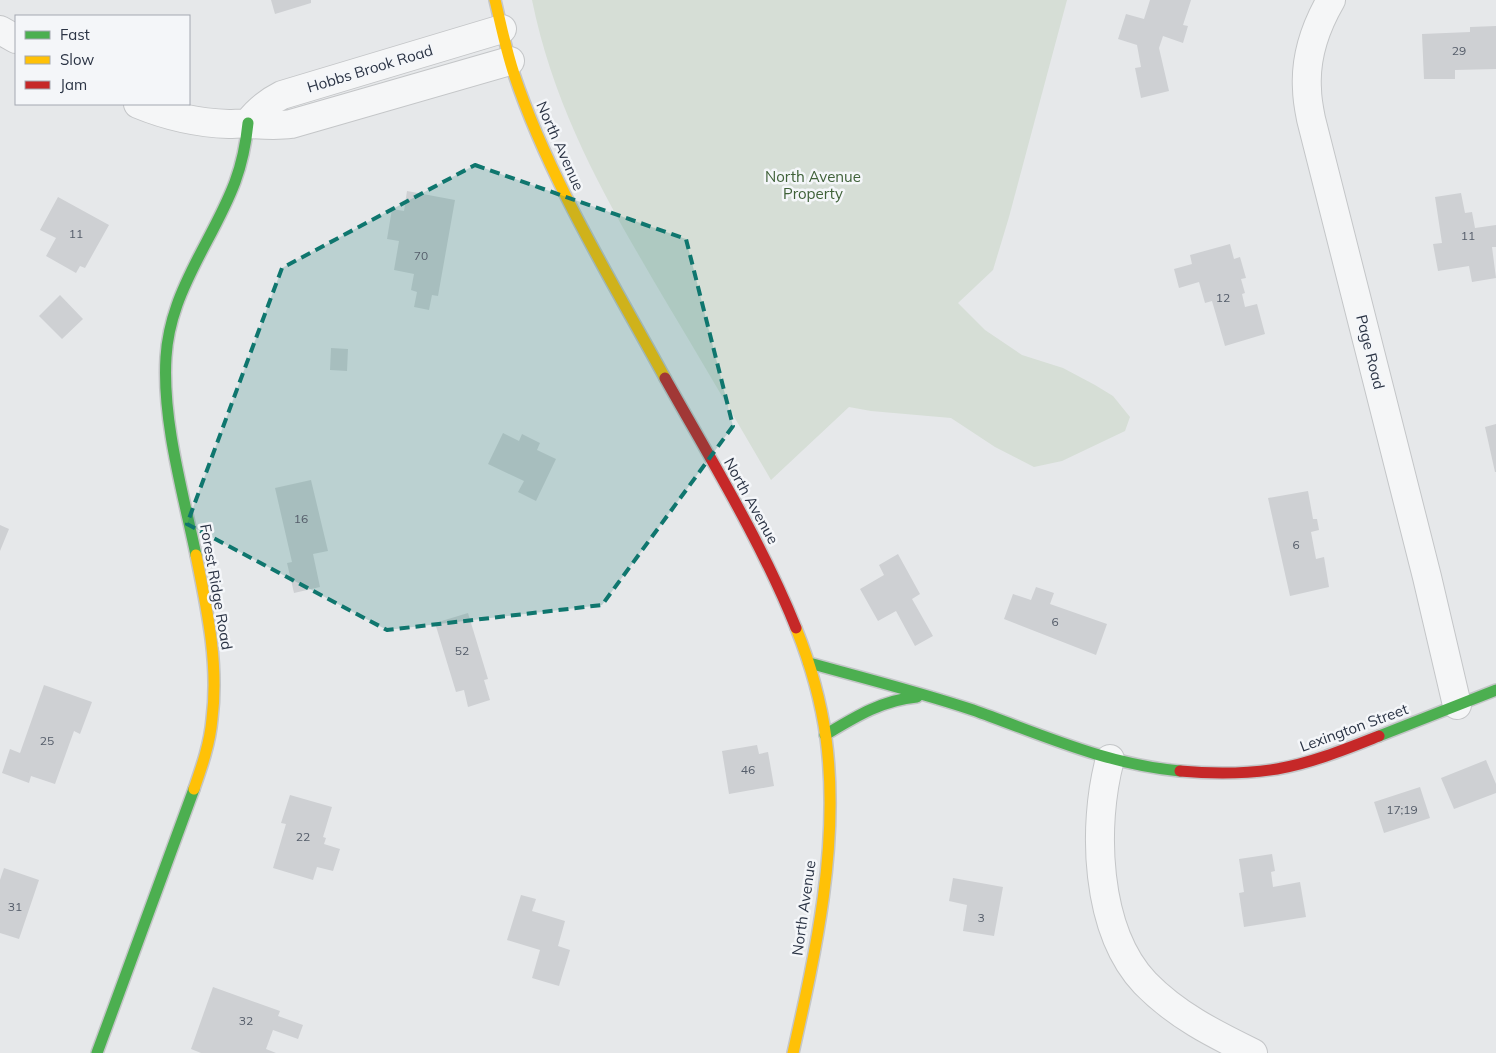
<svg xmlns="http://www.w3.org/2000/svg" width="1496" height="1053" viewBox="0 0 1496 1053" font-family="Mulish,sans-serif">
<rect width="100%" height="100%" fill="#e6e8ea"/>
<path fill="#d6ded6" d="M532,0h535l-58,217 -16,53 -35,33 27,27 37,25 41,13 32,17 18,11 17,21 -5,14 -63,30 -28,6 -39,-20 -44,-29 -80,-7 -22,-4 -78,73c-35,-60 -70,-120 -106,-180 -57,-97 -110,-187 -133,-300z"/>
<path fill="#ced0d3" d="M271,0h40v3l-36,11z
M1150,0h41l-8,25 5,1 -5,17 -20,-7 -4,12 10,43 -28,7 -6,-30 6,-1 -4,-22 -19,-6 8,-25 18,5z
M1496,26v43l-41,1v9h-31l-2,-45 48,-2v-5z
M407,191l48,9 -17,96 -6,-1 -3,15 -15,-3 3,-15 -6,-2 3,-16 -20,-4 5,-29 -12,-2 5,-30 12,2z
M1461,193l4,20 7,-1 3,16 21,-3v22h-4l4,31 -24,4 -3,-16 -31,5 -5,-27 9,-1 -7,-46z
M58,197l51,28 -24,43 -5,-2 -4,7 -30,-17 10,-18 -16,-8z
M1230,244l4,15 6,-2 6,21 -5,1 4,14 -3,1 3,13 12,-3 8,30 -40,12 -13,-45 -7,2 -6,-21 -20,6 -5,-19 18,-5 -2,-9z
M60,295l23,24 -21,20 -23,-23z
M331,348l17,1 -1,22 -17,-1z
M1496,424v48h-1l-10,-45z
M503,433l16,8 3,-7 18,9 -3,7 19,9 -20,42 -18,-9 6,-11 -36,-17z
M311,480l17,71 -15,3 7,33 -26,6 -7,-30 5,-1 -17,-74z
M1308,491l5,28h4l2,11 -8,2 5,27 8,-2 5,30 -39,9 -22,-98z
M0,525l9,4 -9,22z
M898,554l22,40 -8,5 21,37 -18,10 -19,-35 -18,10 -18,-32 24,-14 -5,-10z
M1036,587l18,6 -4,11 57,20 -11,31 -92,-36 9,-25 18,6z
M468,613l20,66 -4,1 6,20 -22,7 -4,-17 -8,2 -21,-69z
M44,685l48,17 -12,32 -6,-3 -19,53 -24,-8 -2,7 -27,-10 8,-24 10,4z
M757,745l2,9 9,-2 6,34 -45,8 -7,-43z
M1486,760l10,24v9l-42,16 -13,-31z
M1420,787l10,31 -46,15 -10,-31z
M290,795l42,12 -9,30 3,1 -2,6 16,5 -7,22 -16,-4 -4,13 -40,-12 13,-44 -5,-1z
M1272,854l3,17 -4,1 2,15 27,-5 6,35 -62,10 -5,-34 5,-1 -5,-33z
M4,868l35,12 -20,59 -19,-6v-53z
M953,878l50,9 -9,49 -31,-5 4,-26 -18,-4z
M521,895l15,4 -4,12 33,10 -7,25 12,4 -11,36 -27,-8 8,-28 -33,-10z
M213,987l67,24 -2,5 25,9 -5,14 -25,-9 -7,19 10,4h-75l-10,-4z"/>
<g fill="none" stroke-linecap="round" stroke-linejoin="round">
<g stroke="#c4c6c8" stroke-width="30">
<path id="street" d="M1331,0c-15,26 -26,58 -24,89 0,10 2,20 4,30l116,458 30,128
M0,30l16,9
M138,104c29,12 60,19 91,20 7,0 13,-1 20,0 14,1 28,2 42,0l219,-63
M248,123c9,-12 20,-21 34,-28l220,-66
M1110,759c-18,67 -15,171 35,224 31,32 69,51 108,70"/>
</g>
<g stroke="#c4c6c8" stroke-width="14">
<path id="fast" d="M196,555c-13,-62 -34,-135 -30,-198 1,-17 5,-35 11,-52 15,-43 42,-80 58,-123 7,-19 11,-39 13,-59
M809,663c55,15 110,29 164,47 70,25 132,54 207,61
M825,735c30,-18 57,-35 92,-38
M1379,736l117,-46
M97,1053l97,-264"/>
</g>
<g stroke="#c4c6c8" stroke-width="14">
<path id="slow" d="M495,0c6,25 11,50 19,74 35,105 98,207 151,304
M194,789c8,-23 16,-46 18,-70 7,-55 -5,-110 -16,-164
M793,1053c23,-102 47,-210 33,-315 -5,-37 -16,-75 -30,-110"/>
</g>
<g stroke="#c4c6c8" stroke-width="14">
<path id="jam" d="M665,378c46,82 96,163 131,250
M1180,771c32,3 65,3 97,-2 35,-6 69,-20 102,-33"/>
</g>
<use href="#street" stroke="#f5f6f7" stroke-width="28"/>
<use href="#fast" stroke="#4caf50" stroke-width="11"/>
<use href="#slow" stroke="#ffc107" stroke-width="11"/>
<use href="#jam" stroke="#c62828" stroke-width="11"/>
</g>
<path fill="#0f766e" fill-opacity="0.2" stroke="#0f766e" stroke-width="4" stroke-dasharray="10 6" stroke-linejoin="round" d="M475,165l211,74 47,187 -131,179 -215,25 -200,-106 95,-256z"/>
<g text-anchor="middle" stroke-width="5" stroke-linejoin="round" paint-order="stroke">
<g font-size="12" fill="#545c69">
<text x="1459" y="55">29</text>
<text x="76" y="238">11</text>
<text x="1468" y="240">11</text>
<text x="421" y="260">70</text>
<text x="1223" y="302">12</text>
<text x="301" y="523">16</text>
<text x="1296" y="549">6</text>
<text x="1055" y="626">6</text>
<text x="462" y="655">52</text>
<text x="47" y="745">25</text>
<text x="748" y="774">46</text>
<text x="1402" y="814">17;19</text>
<text x="303" y="841">22</text>
<text x="15" y="911">31</text>
<text x="981" y="922">3</text>
<text x="246" y="1025">32</text>
</g>
<g font-size="15" fill="#2b3445" stroke="#f4f6f9">
<text transform="translate(370 69) rotate(-17)" y="5">Hobbs Brook Road</text>
<text transform="translate(560 146) rotate(66)" y="5">North Avenue</text>
<text transform="translate(1370 352) rotate(76)" y="5">Page Road</text>
<text transform="translate(751 501) rotate(61)" y="5">North Avenue</text>
<text transform="translate(216 587) rotate(80)" y="5">Forest Ridge Road</text>
<text transform="translate(1354 728) rotate(-20)" y="5">Lexington Street</text>
<text transform="translate(804 908) rotate(-82)" y="5">North Avenue</text>
</g>
<g font-size="15" fill="#3f6138" stroke="#f4f6f9">
<text x="813" y="182">North Avenue<tspan x="813" dy="17">Property</tspan></text>
</g>
</g>
<rect x="15" y="15" width="175" height="90" fill="#f4f6f9" stroke="#a4a8b1"/>
<rect x="25" y="31" width="25" height="8" fill="#4caf50" stroke="#a4a8b1"/>
<text x="60" y="40" font-size="15" fill="#2b3445">Fast</text>
<rect x="25" y="56" width="25" height="8" fill="#ffc107" stroke="#a4a8b1"/>
<text x="60" y="65" font-size="15" fill="#2b3445">Slow</text>
<rect x="25" y="81" width="25" height="8" fill="#c62828" stroke="#a4a8b1"/>
<text x="60" y="90" font-size="15" fill="#2b3445">Jam</text>
</svg>
